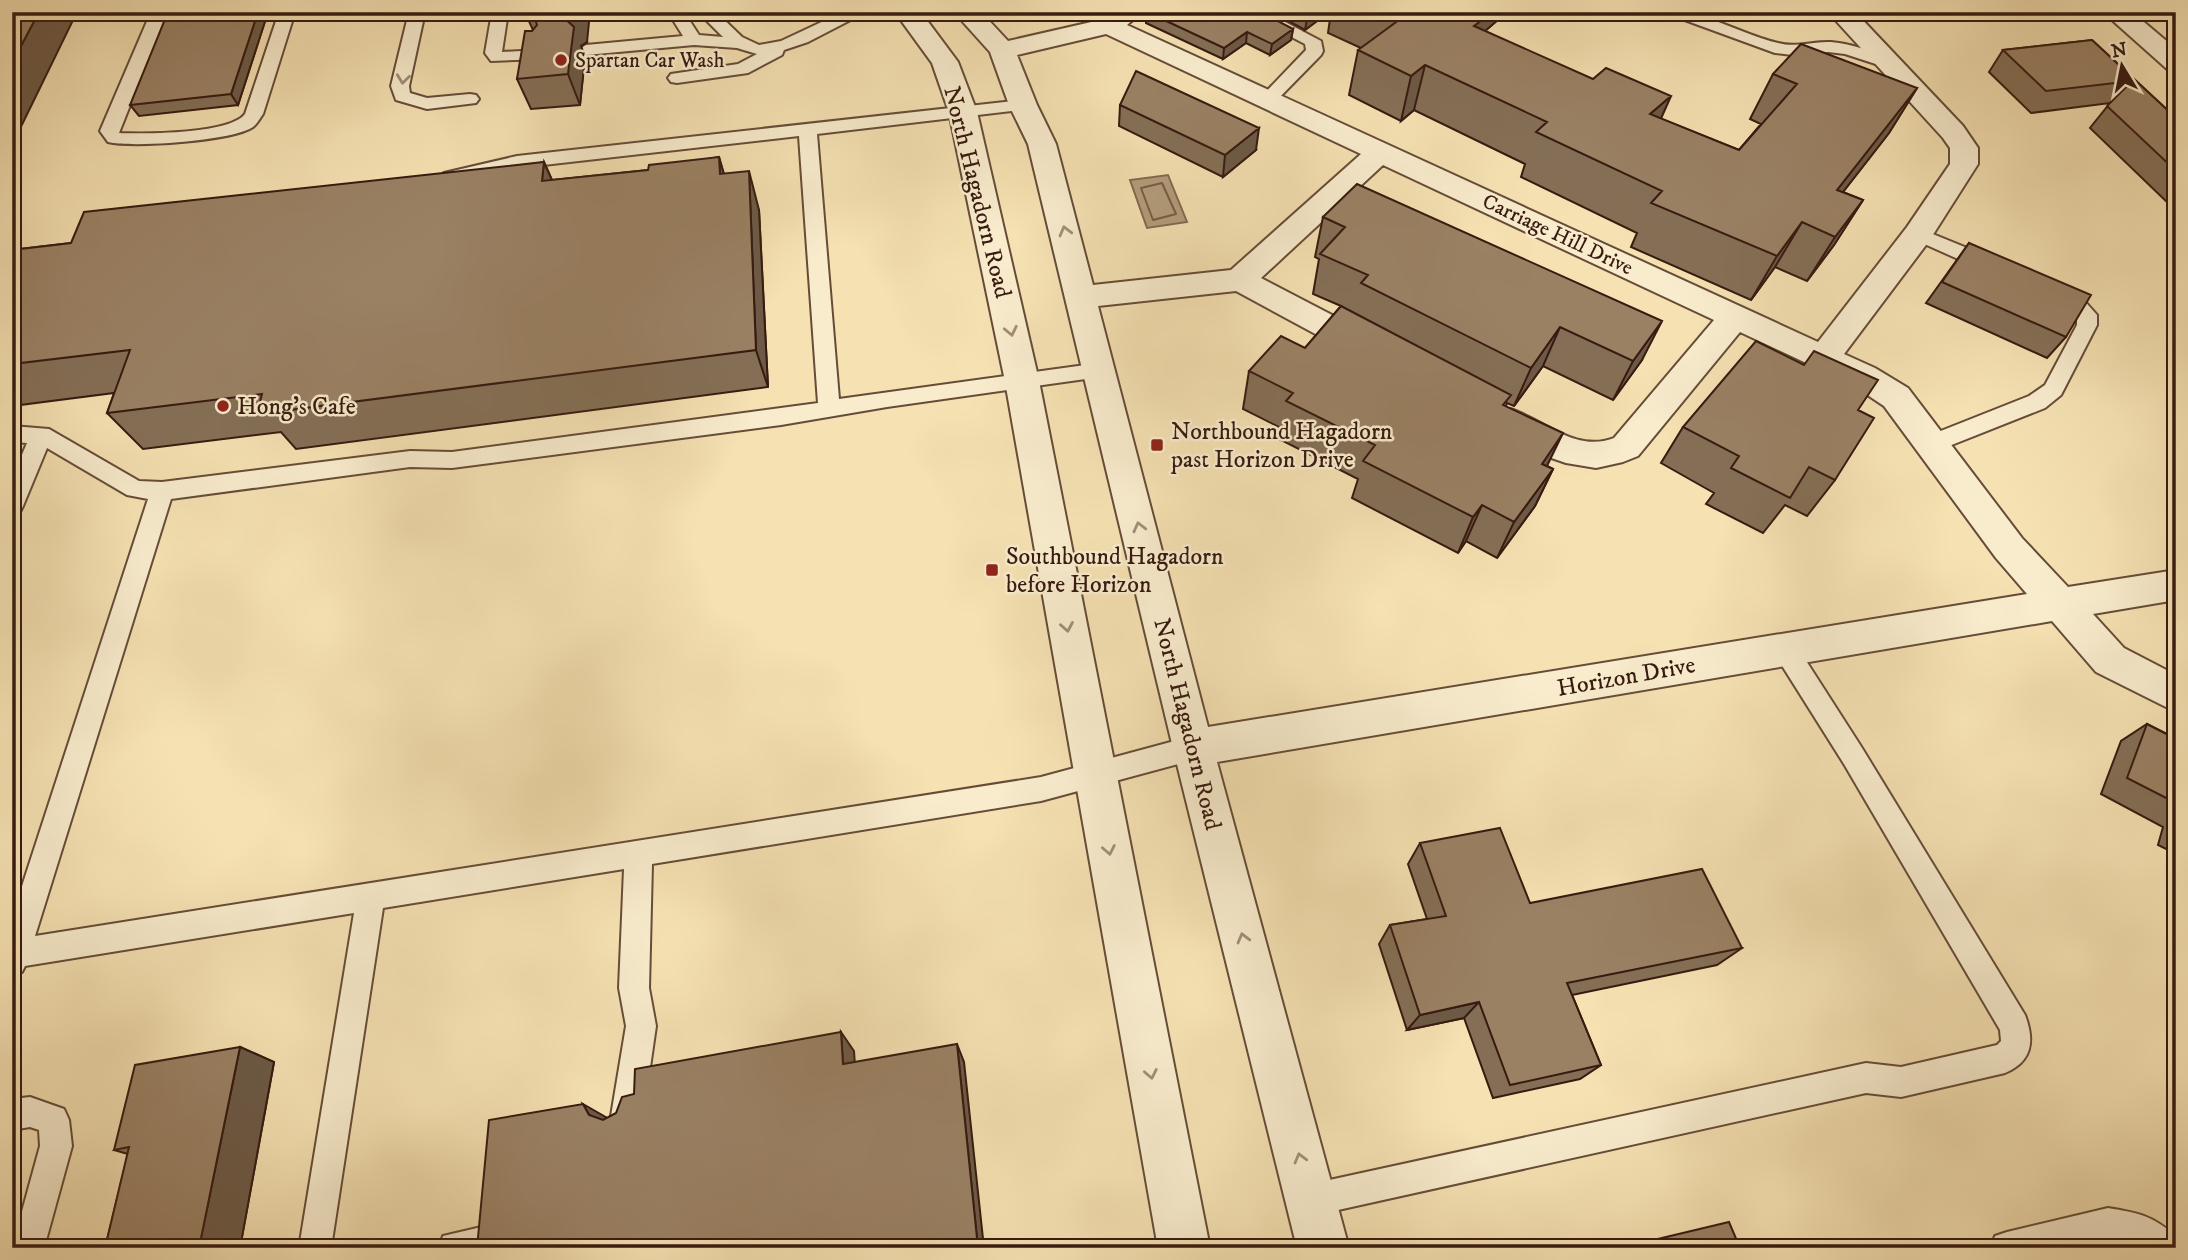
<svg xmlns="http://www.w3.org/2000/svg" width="2188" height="1260" viewBox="0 0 2188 1260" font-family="'IM FELL DW Pica',serif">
<rect width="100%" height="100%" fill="#f5e1b2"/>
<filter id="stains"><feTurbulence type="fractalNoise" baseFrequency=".00286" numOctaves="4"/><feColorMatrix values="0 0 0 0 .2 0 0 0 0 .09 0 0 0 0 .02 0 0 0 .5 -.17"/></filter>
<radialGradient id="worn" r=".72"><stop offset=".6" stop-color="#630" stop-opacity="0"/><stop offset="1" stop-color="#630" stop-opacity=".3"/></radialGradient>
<path fill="#b49d7b" stroke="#826950" stroke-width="2" d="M1168,175l19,47 -40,6 -17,-48z"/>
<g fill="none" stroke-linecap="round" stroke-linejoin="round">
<path stroke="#765c46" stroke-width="2" d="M1162,183l14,31 -23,6 -12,-32z"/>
<g stroke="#664c38" stroke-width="4">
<path id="service" d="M151,12h16l-48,121c26,1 111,1 126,-19l34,-102h16l-32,102c-3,4 -6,10 -10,13 -21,14 -121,21 -145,15l-8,-11z
M409,12h16l-16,74 1,7 17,5 43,-4 6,1 3,4 -3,4 -49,6 -31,-9 -5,-14z
M492,12h16l-6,40 37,-2 6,1 2,4 -2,4 -54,2 -6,-8z
M668,12h16l15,23 24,2 -25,-25h18l26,25 17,8 22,-4 62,-29h23l-58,30 -24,8 -2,5 -34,18 -71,10 -6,-1 -3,-4 3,-4 67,-10 19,-10 -20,-6 -43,-3 -108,10 -8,-5 8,-5 97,-9z
M1244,12h22l55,29 2,10 -2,4 -47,48 -6,1 -9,-5 47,-49 -1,-6z
M1669,12c41,0 70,22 109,31 18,5 35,-2 53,-1 22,2 42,10 63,17l2,4 -8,5 -43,-14 -17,-2 -28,4 -25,-3 -104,-38z
M1023,100l6,1 3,4 -3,4 -212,25 22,265 261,-36 7,3 4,5 -4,5 -220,31 -106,18 -329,43 -42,-1 -239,32 -136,437 1006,-159 152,-41 9,4 4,8 -4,8 -9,4 -152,41 -389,63 -3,124 7,38 -13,90 -5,11 -11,5 -11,-5 -5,-11 15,-90 -7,-38 5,-119 -241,39 -52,340h-32l55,-335 -329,53 -3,6 -10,4v-59l136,-418 -21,-4 -80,-47 -24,58 -3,6 -8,3v-37l15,-35 -15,-1v-16l37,3 90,52 23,1 248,-31 42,1 366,-49 -19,-267 -282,32 -66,15 -9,-6 2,-4 73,-17z
M1918,228l81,33 3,5 -3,5h-14l-74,-33 -3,-4 3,-4z
M2054,286l27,11 16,18v10l-36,70 -16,13 -106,42 -8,2 -8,-2 -3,-6 3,-6 106,-42 16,-11 32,-60v-8c-10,-10 -26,-14 -33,-24l3,-5z
M1785,639l9,3 68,106 163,267c10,26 7,47 -20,58l-104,24 -35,-4 -555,123 -11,-5 -5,-11 5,-11 11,-5 555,-121 35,4 96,-22 4,-4 -1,-11 -156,-266 -68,-108 -3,-7 3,-7z
M30,1097l34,12 5,11 3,26 -28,102h-32l28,-102 -1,-16 -9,-3 -18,3v-31z
M2108,1208c31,5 43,7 68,28v12h-36l-32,-8 -31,8h-86l4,-12 12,-4z
M490,1225l12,4 4,12 -2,7h-65l4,-12z"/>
</g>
<g stroke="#664c38" stroke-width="4">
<path id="minor" d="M902,12h26l-2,7 32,43 19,50 62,269 171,867h-52l-153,-867 -56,-269 -17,-49 -32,-44z
M954,12h27l27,29 92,-21 12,-8h30l-15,13 691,317 89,-115 43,-63v-16l-7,-10 -115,-126h27l108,114 15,22v16l-49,77 -85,113 31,14 33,20 114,150 46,49 108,-17v30l-83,14 31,34 52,27v37l-80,-40 -44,-51 -835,141 132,486h-52l-124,-500 -145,-604 -19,-39 -19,-53zM1106,34l255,120 -130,116 -138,15 -37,-141 -19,-39 -20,-50zM1383,165l331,155 -100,118c-39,15 -69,-18 -104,-29l-12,4 -5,9 5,9 42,23 26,9 30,5 27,-6 15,-6 102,-124 111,52 33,22 112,152 31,36 -819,133 -110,-421 138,-15 122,66 12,4 12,-4 4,-8 -4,-8 -121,-63z
M2103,12h29l44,37v22l-9,-2z"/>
</g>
<use href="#service" fill="#f8eccd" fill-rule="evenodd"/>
<use href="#minor" fill="#f8eccd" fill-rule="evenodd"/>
</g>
<path fill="#846f56" stroke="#371a10" stroke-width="2" d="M268,12l-30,93 -99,11 -9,-11z
M528,12l59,30 -6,4 4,11 -5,48 -49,4 -14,-30 16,-49 -6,-13z
M1146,12l147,17 -2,11 -21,15 -24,-12 -23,16 -77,-36z
M1272,12h57l-24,18z
M1331,12h176l-22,19 176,88 78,31 22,-26 -11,-5 23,-45 144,14 -28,45 -46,59 20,8 -29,45 -27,36 -32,-14 -24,33 -120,-53 6,-14 -116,-56 4,-13 -111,-54 -13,11 -52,-26 9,-45 3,-2 -33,-15z
M2092,40l84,78v87h-6l-80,-77 20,-25 -79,10 -42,-41 14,-22z
M1120,105l136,45 -33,27 -104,-51z
M719,157l5,17 35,36 9,177 -472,62 -15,-17 -138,17 -36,-36 7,-20 -102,13v-156l59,-7 473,-81 8,18 96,-10z
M1323,217l319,143 -29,40 -70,-34 -29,40 -7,-3 -1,3 41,60 6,3 -18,37 -38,52 -31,-17 -8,12 -106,-55 6,-19 -79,-40 2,-11 -38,-19 6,-38 56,-23 36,-42 -28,-12 6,-35 -4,-2z
M1969,243l97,94 -19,21 -121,-55z
M1858,410l-23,70 -28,36 -22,-11 -22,28 -57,-29 8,-11 -53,-30 22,-36z
M2176,720v134l-18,-9 5,-18 -62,-33 20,-53 26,-17 22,11 5,-14z
M1420,843l110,60 212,45 -25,17 -145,30 29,70 -21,14 -87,19 -29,-80 -57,12 -28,-86 11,-19 37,-6 -19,-55z
M240,1047l34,15 -34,186h-135l23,-94 -14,-4z"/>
<path fill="#6c5a46" stroke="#371a10" stroke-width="2" d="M39,12h38l-63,129 -2,-2v-76z
M258,12h10l-30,93 -7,-11z
M574,12h16l-3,30 -6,4 4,11 -5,48 -12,-31 -4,-56z
M1316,12h13l-24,18 2,-11z
M1466,12h41l-30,26 -8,27z
M1293,29l-2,11 -21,15 2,-11z
M1247,32l-1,11 -23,16 1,-11z
M1425,65l-11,45 -13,11 10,-45z
M1917,88l-28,45 -74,95 22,-38z
M1671,96l-20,45 -1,-27z
M1259,128l-3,22 -33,27 2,-22z
M719,157l11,39 -10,-22z
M544,162l17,39 -19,-20z
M749,171l10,39 9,177 -12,-37z
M1863,200l-29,45 -27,36 28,-44z
M1802,222l-27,45 -24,33 26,-44z
M1662,321l-20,39 -29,40 20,-39z
M1560,327l-17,39 -29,40 17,-38z
M1563,433l-18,37 -3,-6z
M1553,469l-18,37 -38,52 17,-36z
M1482,505l-16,36 -8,12 15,-36z
M1479,1002l-15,16 -57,12 13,-15z
M841,1032l13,19 2,30 -13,-17z
M957,1044l7,18 20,186h-6z
M240,1047l34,15 -34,186h-41z
M583,1104l26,15 6,10 -26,-14z"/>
<path fill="#9a8164" stroke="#371a10" stroke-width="2" d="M12,12h27l-27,51z
M168,12h90l-27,82 -101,11z
M528,12h46l-10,6 10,9 -6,47 -51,5 8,-48h7l5,-6 -2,-6 -8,-2z
M1147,12h114l32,17 -21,15 -25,-12 -23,16z
M1295,12h21l-9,7z
M1392,12h74l-1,1 17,7 -8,6 119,53 13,-11 65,28 -21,18 89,36 58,-66 -24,-10 28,-30 116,44 -80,102 26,10 -28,37 -33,-15 -25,34 -126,-53 11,-12 -126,-59 11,-10 -122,-57 -14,11 -53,-26 45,-33z
M2092,40l84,78v53l-69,-65 25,-25 -86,10 -43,-41z
M1136,71l123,57 -34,27 -105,-50z
M719,157l1,17 29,-3 7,179 -490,63 1,-8 -8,1 3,-12 -155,19 23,-63 -118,14v-114l59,-7 13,-31 460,-50 -2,19 106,-11 1,-5z
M1357,184l305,137 -29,40 -73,-34 -29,41 -170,-85 7,-8 -48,-21 25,-27 -22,-10z
M1969,243l122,52 -25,42 -124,-55z
M1341,306l170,89 -8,10 60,28 -21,31 11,5 -39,53 -32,-17 -9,12 -110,-56 12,-16 -89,-44 7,-8 -44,-22 32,-35 24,12z
M1756,341l48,24 10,-14 64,29 -20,30 16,8 -39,62 -26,-13 -19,31 -59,-30 8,-12 -56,-29z
M2147,724l29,15v64l-49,-25z
M1500,828l30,75 172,-34 40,79 -175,35 34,82 -91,20 -31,-83 -59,13 -30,-90 56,-9 -26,-73z
M841,1032l2,32 114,-20 21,204h-501l12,-128 94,-16 6,11 14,5 13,-7 6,-16 12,-3 1,-25z
M240,1047l-41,201h-94l24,-101 -15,3 21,-85z
M1729,1222l11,26h-120z"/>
<defs><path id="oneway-chevron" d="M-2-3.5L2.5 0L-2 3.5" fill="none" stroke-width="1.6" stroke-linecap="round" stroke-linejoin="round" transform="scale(1.75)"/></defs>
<g stroke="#a18e78">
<use href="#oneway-chevron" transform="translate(403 79) rotate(97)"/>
<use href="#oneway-chevron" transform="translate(1065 231) rotate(-105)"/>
<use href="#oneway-chevron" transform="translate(1011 331) rotate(78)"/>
<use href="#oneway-chevron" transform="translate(1139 527) rotate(-104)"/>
<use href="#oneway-chevron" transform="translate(1067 627) rotate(80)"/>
<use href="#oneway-chevron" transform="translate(1109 850) rotate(79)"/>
<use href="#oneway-chevron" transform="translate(1243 938) rotate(-105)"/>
<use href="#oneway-chevron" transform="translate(1151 1074) rotate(79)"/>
<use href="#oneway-chevron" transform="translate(1300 1158) rotate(-105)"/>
</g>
<g fill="#8f2418" stroke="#f8eccd" stroke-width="2.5">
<circle cx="561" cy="60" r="7"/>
<circle cx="223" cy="406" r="7"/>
<rect x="1150" y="438" width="14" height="14" rx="3.5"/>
<rect x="985" y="563" width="14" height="14" rx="3.5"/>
</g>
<g text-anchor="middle" stroke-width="5" stroke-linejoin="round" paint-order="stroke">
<g font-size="21" fill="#371a10" stroke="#f8eccd" text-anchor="start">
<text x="575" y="67">Spartan Car Wash</text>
</g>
<g font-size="21" fill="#371a10" stroke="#f8eccd">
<text transform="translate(1558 234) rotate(25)" y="7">Carriage Hill Drive</text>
</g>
<g font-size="24" fill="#371a10" stroke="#f8eccd">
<text transform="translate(978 192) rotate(76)" y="8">North Hagadorn Road</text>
<text transform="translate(1626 676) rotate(-10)" y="8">Horizon Drive</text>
<text transform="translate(1188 724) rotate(76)" y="8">North Hagadorn Road</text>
</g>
<g font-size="24" fill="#371a10" stroke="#f8eccd" text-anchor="start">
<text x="237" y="414">Hong's Cafe</text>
<text x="1171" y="439">Northbound Hagadorn<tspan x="1171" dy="28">past Horizon Drive</tspan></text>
<text x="1006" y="564">Southbound Hagadorn<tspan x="1006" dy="28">before Horizon</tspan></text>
</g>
</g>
<rect width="2188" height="1260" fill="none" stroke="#f5e1b2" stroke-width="42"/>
<rect x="14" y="14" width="2160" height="1232" fill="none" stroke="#371a10" stroke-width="3.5"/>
<rect x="21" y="21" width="2146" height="1218" fill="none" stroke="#371a10" stroke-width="2"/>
<g transform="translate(2122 66) rotate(350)" stroke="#f8eccd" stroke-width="5" paint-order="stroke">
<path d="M0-5L12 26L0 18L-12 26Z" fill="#371a10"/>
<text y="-10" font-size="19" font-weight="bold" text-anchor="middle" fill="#371a10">N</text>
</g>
<rect width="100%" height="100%" filter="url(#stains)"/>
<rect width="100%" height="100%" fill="url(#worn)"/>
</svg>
